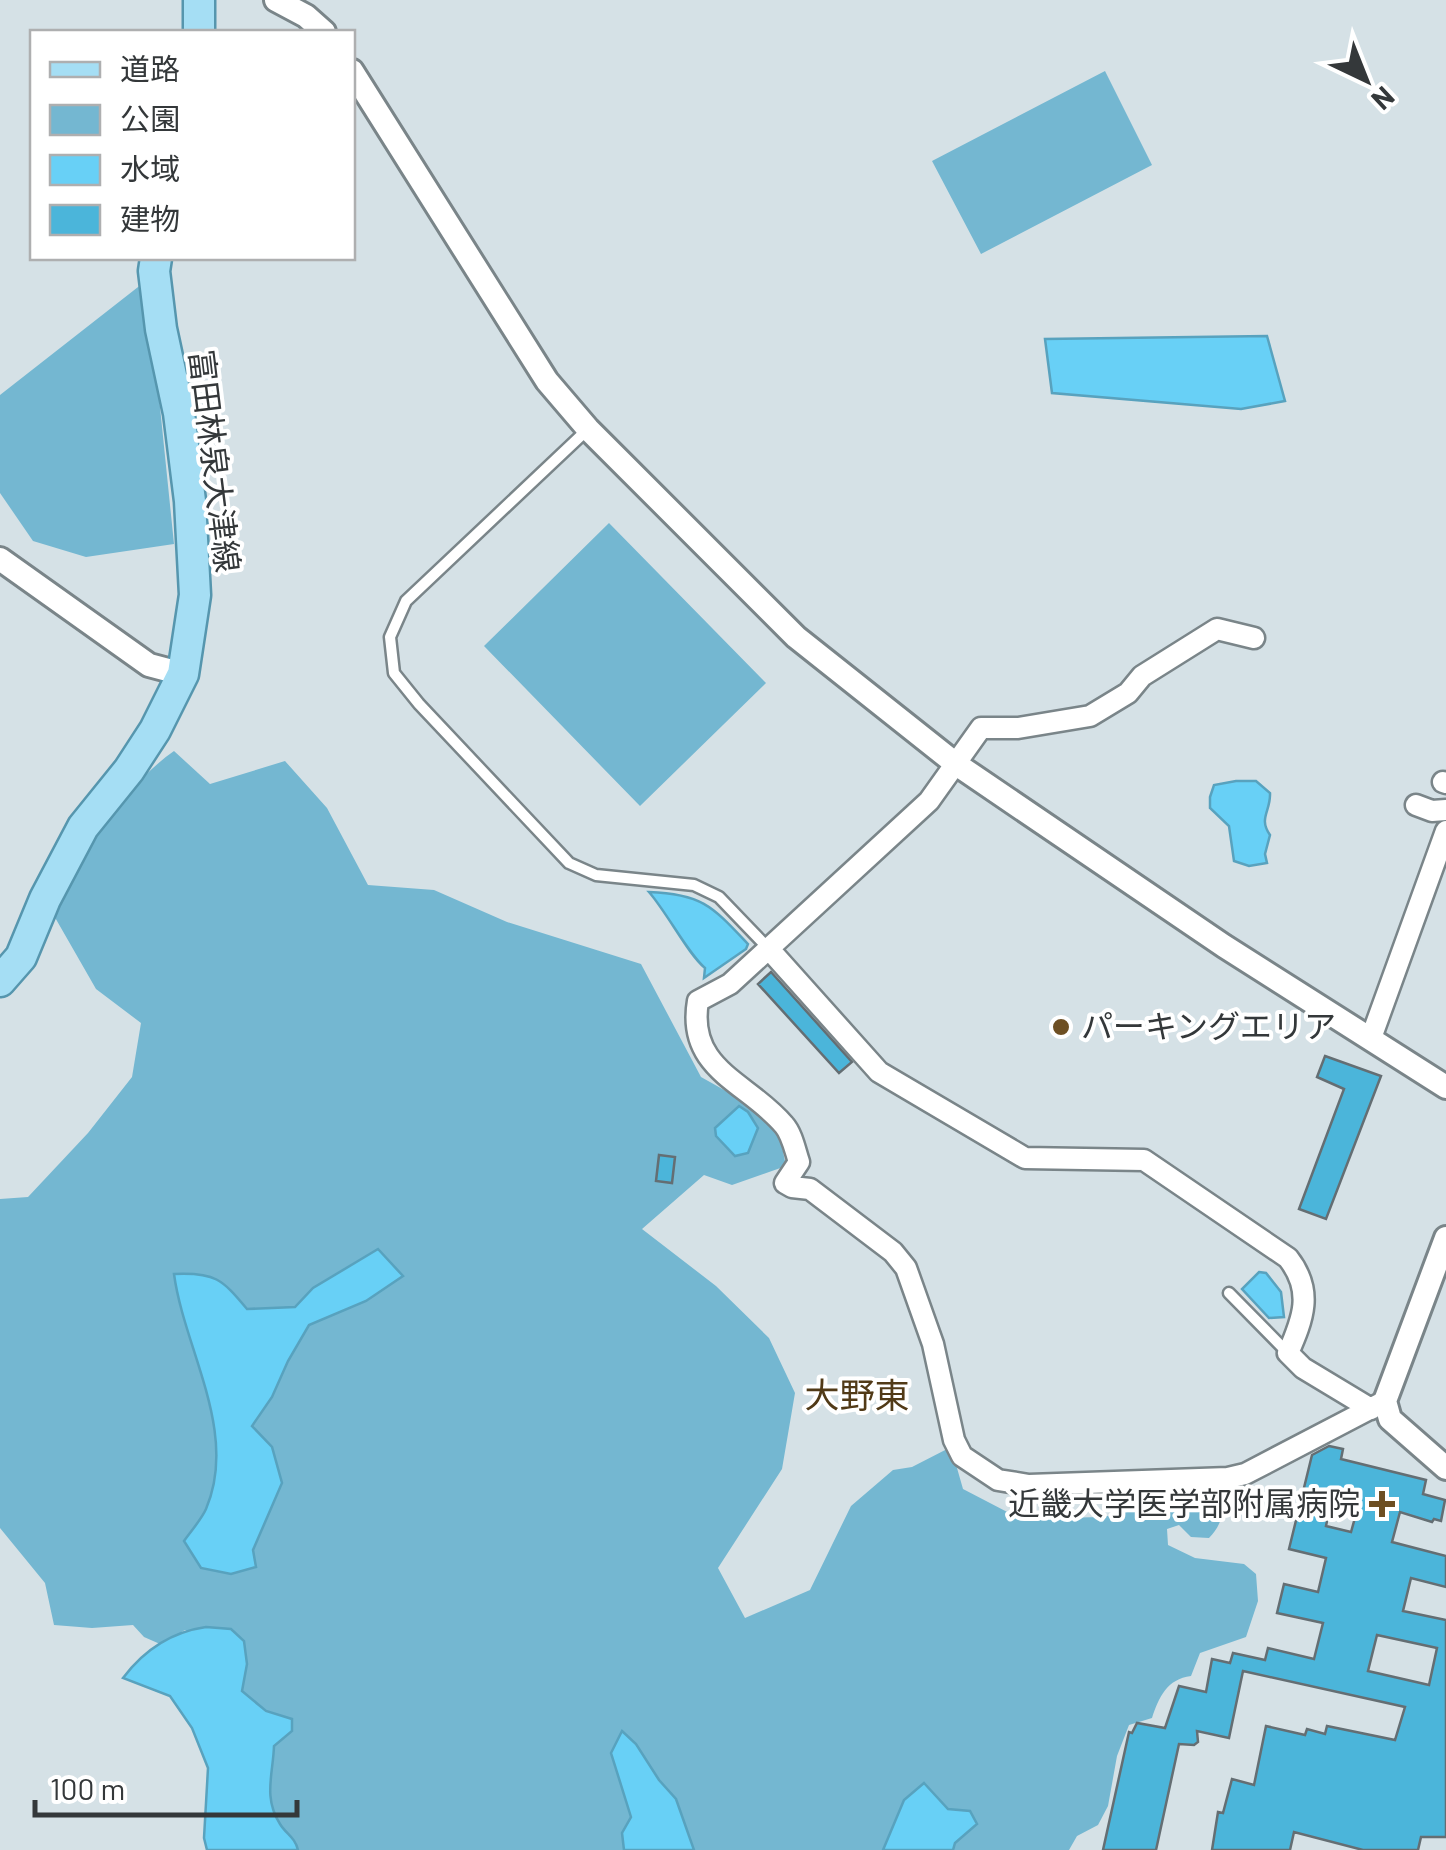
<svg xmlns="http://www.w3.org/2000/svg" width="1446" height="1850" viewBox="0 0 1446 1850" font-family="Barlow,'Noto Sans JP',sans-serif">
<rect width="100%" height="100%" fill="#d5e1e6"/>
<path fill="#74b7d1" d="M1105,71l47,94 -171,89 -49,-93z
M147,280l27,264 -88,13 -53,-16 -33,-48v-98z
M609,523l157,160 -126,123 -156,-160z
M174,751l36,33 75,-23 42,47 41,77 66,5 73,32 134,42 60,113 41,23 37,32 7,34 -54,19 -28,-10 -62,54 74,57 53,52 26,55 -13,76 -64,99 27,50 65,-28 41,-84 42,-36 19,-3 39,-20 12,42 50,26 45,3 44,-1 117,-23c6,19 3,30 -10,44l-18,-1 -12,-12 -12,4 1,16 27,13 49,6 12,10 2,27 -12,36 -46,16 -9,23c-24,3 -32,21 -39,42l-23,7 -12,31 -9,50 -10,19 -21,11 -8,14h-771c-3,-13 -12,-16 -18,-26 -17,-27 -7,-49 -6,-78l18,-15 -50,-40 5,-27 -62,-34 -25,14 -16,-7 -11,-12 -41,3 -38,-3 -9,-42 -45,-55v-329l28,-2 60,-64 44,-56 9,-54 -45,-34 -43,-75c18,-55 74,-130 121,-163z"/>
<path fill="#68d0f6" stroke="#58a2be" stroke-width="2.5" d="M1267,336l18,65 -44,8 -189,-16 -7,-54z
M1236,781h20l14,12c1,18 -12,25 0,42l-5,19 2,9 -18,3 -15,-5 -5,-35 -19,-18v-11l4,-12z
M649,892c53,2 63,14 99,52l-2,5 -42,29 1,-10c-17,-14 -37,-54 -56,-76z
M739,1106l9,6 10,16 -10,25 -13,3 -19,-20 -1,-8z
M378,1249l25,27 -37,25 -57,24 -21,36 -16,36 -20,29 20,21 10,36 -29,67 3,17 -25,7 -30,-6 -17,-27c7,-10 17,-21 22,-32 33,-77 -22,-160 -32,-235 41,-2 48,5 73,35l48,-2 18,-19z
M1259,1272l7,1 15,19 3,25 -15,1 -27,-29z
M206,1627l25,2 13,12 3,23 -5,27 24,20 26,8v12l-18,15c-1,29 -11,51 6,78 6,10 15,13 18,26h-91l-3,-12 4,-70 -16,-40 -22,-32 -47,-18c21,-28 48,-46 83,-51z
M622,1731l14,13 23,36 17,19 18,51h-70l-2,-17 9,-16 -20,-64z
M924,1783l24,26 22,2 7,13 -22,19 -2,7h-70l21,-50z"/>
<path fill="#4bb5da" stroke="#646e73" stroke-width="2.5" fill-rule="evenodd" d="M771,972l81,90 -13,11 -81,-89z
M1325,1056l56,20 -55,143 -27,-10 45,-120 -27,-12z
M659,1155l16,2 -3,26 -16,-2z
M1329,1446l14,3 -2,10 85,21 -3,14 22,6 -4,21 -7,-2 -2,3 -32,-10 -8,30 54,14v31l-35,-9 -8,33 43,9v217h-25l-3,13h-55l-69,-18 -4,18h-78l6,-38 5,1 9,-34 22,6 12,-59 39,9 2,-6 18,5 2,-8 68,14 10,-33 -162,-36 -14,67 -32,-7 1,11 -4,3 -15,-1 -23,106h-53l26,-118 3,1 5,-10 28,5 14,-42 27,6 6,-33 18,4 3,-10 32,7 3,-12 46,11 9,-36 -46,-10 7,-29 34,8 8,-34 -37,-9 23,-94zM1333,1492l27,8 -9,32 -25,-6zM1377,1635l60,13 -8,37 -61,-14z"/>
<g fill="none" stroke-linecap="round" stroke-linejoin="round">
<g stroke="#7a8589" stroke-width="15">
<path id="service" d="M587,430l-181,171 -16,36 4,36 25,31 150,159 27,12 98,10 25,12 49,51
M1229,1293l59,60"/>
</g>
<g stroke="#7a8589" stroke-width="25">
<path id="minor" d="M1254,638l-37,-9 -75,47 -14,17 -38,23 -72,12h-37l-52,73 -199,183 -32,17c-12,69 50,81 86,124 8,9 11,25 15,37l-14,21 7,4 18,2 83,63 13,16 27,76 21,96 8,16 36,24 31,5 199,-7 17,-4 140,-73
M1443,782l3,1
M1416,805l16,6 14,-1
M768,948l111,124 146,86 119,2 144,98c26,33 15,61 0,95l15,15 68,41
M1371,1038l75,-207"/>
</g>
<g stroke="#7a8589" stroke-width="28">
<path id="tertiary" d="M276,0l30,16 18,16
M352,71l195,310 41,48 208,208 160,127 268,182 222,141
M0,559l149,106 34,9
M1446,1238l-61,163 5,18 56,49"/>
</g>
<g stroke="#5696ae" stroke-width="35">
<path id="primary" d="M199,0v32
M0,981l21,-24 24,-58 38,-72 46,-57 26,-40 28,-56 12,-79 -5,-94 -11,-88 -18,-84 -7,-58 2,-13"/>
</g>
<use href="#service" stroke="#fff" stroke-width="10"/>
<use href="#minor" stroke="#fff" stroke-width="20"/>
<use href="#tertiary" stroke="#fff" stroke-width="22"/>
<use href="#primary" stroke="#a5def4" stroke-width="30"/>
</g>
<g fill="#6d4f23" stroke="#fff" stroke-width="4">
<circle cx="1061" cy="1027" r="10"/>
<path d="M1377 1489h10v10h10v10h-10v10h-10v-10h-10v-10h10z"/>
</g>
<g text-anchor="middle" stroke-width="8" stroke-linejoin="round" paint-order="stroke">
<g font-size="32" fill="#34383a" stroke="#fff">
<text transform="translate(214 461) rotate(83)" y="11">富田林泉大津線</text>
</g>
<g font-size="32" fill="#34383a" stroke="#fff" text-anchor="start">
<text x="1081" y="1038">パーキングエリア</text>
<text x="1360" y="1515" text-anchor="end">近畿大学医学部附属病院</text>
</g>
<g font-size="35" fill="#513a17" stroke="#fff">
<text x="857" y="1408">大野東</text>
</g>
</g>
<rect x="30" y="30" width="325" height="230" fill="#ffffff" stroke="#aeafb0" stroke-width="2.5"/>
<rect x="50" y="62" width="50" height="15" fill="#a5def4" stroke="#aeafb0" stroke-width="2.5"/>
<text x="120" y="80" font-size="30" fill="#34383a">道路</text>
<rect x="50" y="105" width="50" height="30" fill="#74b7d1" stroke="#aeafb0" stroke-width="2.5"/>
<text x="120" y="130" font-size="30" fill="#34383a">公園</text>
<rect x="50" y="155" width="50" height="30" fill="#68d0f6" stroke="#aeafb0" stroke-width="2.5"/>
<text x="120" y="180" font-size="30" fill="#34383a">水域</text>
<rect x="50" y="205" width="50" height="30" fill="#4bb5da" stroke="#aeafb0" stroke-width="2.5"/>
<text x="120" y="230" font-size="30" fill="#34383a">建物</text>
<g transform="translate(1366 80) rotate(137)" stroke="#ffffff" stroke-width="8" paint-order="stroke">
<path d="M0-8L18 38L0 25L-18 38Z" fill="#34383a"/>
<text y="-15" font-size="28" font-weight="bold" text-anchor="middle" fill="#34383a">N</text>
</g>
<path d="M35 1800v15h262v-15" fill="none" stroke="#34383a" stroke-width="5"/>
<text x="50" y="1800" font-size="30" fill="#34383a" stroke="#ffffff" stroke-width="8" paint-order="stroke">100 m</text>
</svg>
